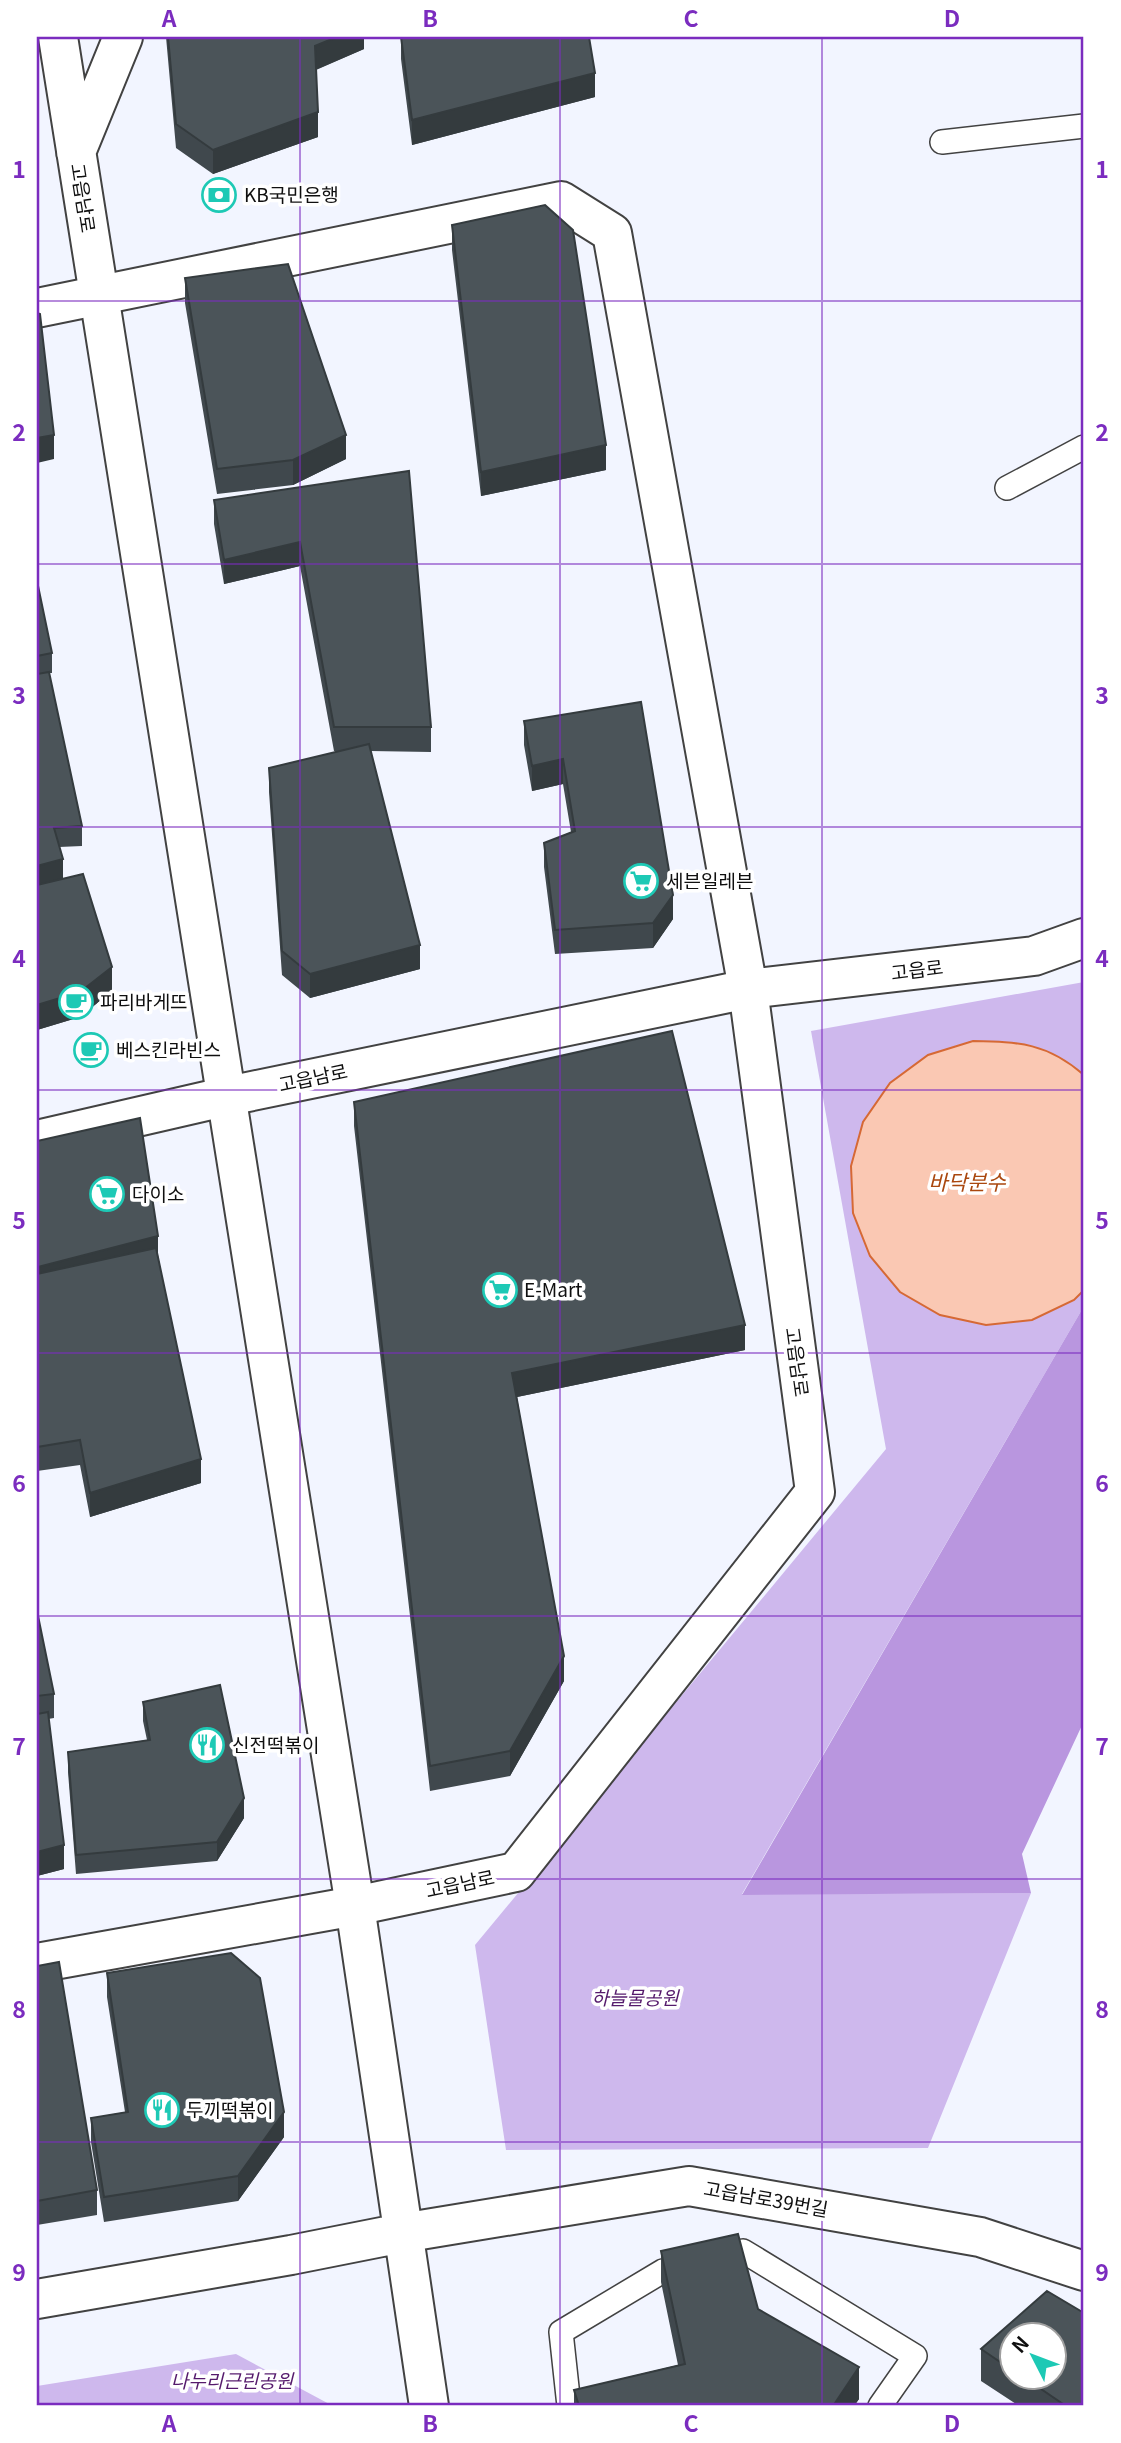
<svg xmlns="http://www.w3.org/2000/svg" width="1121" height="2443" viewBox="0 0 1121 2443" font-family="Georgia,'Noto Sans KR',serif">
<rect width="100%" height="100%" fill="#f2f5ff"/>
<path fill="#ceb8ed" d="M1084,982v324l-342,588 289,-1 -103,255 -422,2 -31,-205 411,-496 -75,-418z
M236,2354l97,52h-296v-20z"/>
<path fill="#b996df" d="M1084,1306v415l-62,133 9,39 -289,2z"/>
<path fill="#fac8b3" stroke="#d66935" stroke-width="2" d="M973,1041c47,1 74,2 111,34v215l-10,10 -42,20 -46,5 -46,-10 -40,-23 -30,-36 -17,-43 -2,-47 12,-44 27,-39 38,-28z"/>
<g fill="none" stroke-linecap="round" stroke-linejoin="round">
<g stroke="#424242" stroke-width="26">
<path id="service" d="M942,142l142,-16
M1007,488l77,-41
M569,2406l-8,-74 102,-61 80,-20 172,105 -35,50"/>
</g>
<g stroke="#424242" stroke-width="42">
<path id="minor" d="M37,308l524,-107 51,32 136,756 67,503 -299,380 -161,34 -318,57
M37,1140l191,-44 520,-107 286,-33 50,-18
M402,2233l287,-47 291,51 104,34"/>
</g>
<g stroke="#424242" stroke-width="42">
<path id="tertiary" d="M58,37l297,1869 74,500
M76,152l47,-115
M37,2299l254,-44 111,-22"/>
</g>
<use href="#service" stroke="#fff" stroke-width="23"/>
<use href="#minor" stroke="#fff" stroke-width="38"/>
<use href="#tertiary" stroke="#fff" stroke-width="38"/>
</g>
<path fill="#40484d" fill-rule="evenodd" d="M166,37h198v12l-48,21 2,67 -105,37 -37,-26z
M401,37l194,60 -183,48 -11,-86z
M452,225l154,245 -125,26 -29,-246z
M185,278l161,181 -53,26 -76,9 -32,-191z
M409,471l22,256v25l-61,-1 50,218 -110,29 -28,-23 -13,-183v-24l70,-17h-5l-34,-185 -76,18 -10,-60v-24z
M37,581l15,72v20h-3l33,153v20l-23,1 4,32 49,112 -32,26 -43,13z
M641,702l32,217 -20,29 -98,6 -11,-87v-24l27,-11 -8,-48 -31,7 -8,-46v-24z
M354,1102l391,248 -228,47 47,284 -54,95 -80,15 -76,-665z
M37,1141l121,114 43,228 -111,34 -10,-52 -43,6z
M37,1611l17,83v24l-6,1 16,150 -27,7z
M143,1702l101,116 -27,43 -141,13 -8,-102v-20l79,-12 -4,-19z
M37,1966l60,224v25l-60,10z
M107,1973l177,164 -46,64 -134,21 -13,-80v-24l34,-6 -18,-115z
M661,2251l97,58 101,90 -5,7h-280v-16l104,-25 -17,-83z
M1047,2291l37,22v93h-65l-38,-25v-32zM1012,2334h42v42h-42z"/>
<path fill="#343b3e" d="M337,37h27v12l-49,21v-24z
M595,73v24l-183,48v-25z
M318,112v25l-105,37v-24z
M54,435v24l-17,4v-25z
M346,435v24l-53,26v-25z
M606,445v25l-125,26v-24z
M300,542v24l-76,18v-24z
M563,759v25l-31,7v-25z
M63,859v20l-26,6v-19z
M673,895v24l-20,29v-25z
M420,945v24l-110,29v-24z
M112,967v24l-32,26 -43,13v-25z
M158,1236v19l-120,32v-20z
M745,1325v25l-233,48v-25z
M201,1459v24l-111,34v-24z
M564,1656v25l-54,95v-25z
M244,1798v20l-27,43v-19z
M64,1845v24l-27,7v-24z
M284,2112v25l-46,64v-25z
M859,2367v32l-5,7h-21z"/>
<path fill="#4b5459" stroke="#343b3e" stroke-width="2" d="M168,37h169l-22,9 3,66 -105,38 -37,-26z
M401,37h188l6,36 -183,47z
M545,205l28,25 33,215 -125,27 -29,-247z
M288,264l58,171 -53,25 -76,9 -32,-191z
M37,313l3,1 14,121 -17,3z
M409,471l22,256h-97l-34,-185 -76,18 -10,-60z
M37,581l15,72 -15,3z
M49,672l33,154 -28,2 9,31 -26,7v-192z
M641,702l32,193 -20,28 -98,7 -11,-87 31,-12 -12,-72 -31,7 -8,-45z
M369,744l51,201 -110,29 -28,-23 -13,-183z
M83,874l29,93 -32,25 -43,13v-120z
M672,1031l73,294 -233,48 52,283 -54,95 -80,15 -76,-664z
M140,1118l18,118 -120,31 -1,-126z
M156,1248l45,211 -111,34 -10,-53 -43,7v-173z
M37,1611l17,83 -17,2z
M220,1685l24,113 -27,44 -141,13 -8,-103 82,-12 -7,-38z
M48,1712l16,133 -27,7v-138z
M231,1953l29,25 24,134 -46,64 -134,21 -13,-79 37,-6 -21,-139z
M59,1962l38,228 -60,11v-235z
M738,2234l20,75 101,58 -26,39h-254l-5,-16 111,-26 -24,-113z
M1047,2291l37,22v93h-18l-44,-30h32v-42h-42v36l-31,-21z"/>
<path fill="none" stroke="#7b2cbf" stroke-width="2" stroke-opacity="0.55" d="M300,37v2369M560,37v2369M822,37v2369M37,301h1047M37,564h1047M37,827h1047M37,1090h1047M37,1353h1047M37,1616h1047M37,1879h1047M37,2142h1047"/>
<defs>
<g id="bank-ring" transform="scale(1.75)"><circle r="9.5" fill="#fff" stroke="#1dc9b5" stroke-width="1.5"/><path d="M-6-4H6V4H-6ZM0-2.3a2.3 2.3 0 1 0 0 4.6a2.3 2.3 0 1 0 0-4.6Z" fill="#1dc9b5"/></g>
<g id="supermarket-ring" transform="scale(1.75)"><circle r="9.5" fill="#fff" stroke="#1dc9b5" stroke-width="1.5"/><path d="M-6-5.5h2.5l.6 2H6L4.5 2H-2.5L-4.4-4H-6ZM-1.5 3.2a1.3 1.3 0 1 0 .1 0ZM3 3.2a1.3 1.3 0 1 0 .1 0Z" fill="#1dc9b5"/></g>
<g id="cafe-ring" transform="scale(1.75)"><circle r="9.5" fill="#fff" stroke="#1dc9b5" stroke-width="1.5"/><path d="M-5.5-4.5H6V0H3Q3 3.5 0 3.5H-2.5Q-5.5 3.5-5.5 0ZM3-3.2v2h1.7v-2ZM-6 4.5H4V6H-6Z" fill="#1dc9b5"/></g>
<g id="restaurant-ring" transform="scale(1.75)"><circle r="9.5" fill="#fff" stroke="#1dc9b5" stroke-width="1.5"/><path d="M-5-6h1v4h1v-4h1v4h1v-4h1v5L-1.5 .5V6h-2V.5L-5-1ZM5-6V6H3V1.5H1.5Q1.5-4 5-6Z" fill="#1dc9b5"/></g>
</defs>
<g fill-rule="evenodd">
<use href="#bank-ring" x="219" y="195"/>
<use href="#supermarket-ring" x="641" y="881"/>
<use href="#cafe-ring" x="76" y="1002"/>
<use href="#cafe-ring" x="91" y="1050"/>
<use href="#supermarket-ring" x="107" y="1194"/>
<use href="#supermarket-ring" x="500" y="1290"/>
<use href="#restaurant-ring" x="207" y="1745"/>
<use href="#restaurant-ring" x="162" y="2110"/>
</g>
<g text-anchor="middle" stroke-width="7" stroke-linejoin="round" paint-order="stroke">
<g font-size="19" fill="#0f0f0f" stroke="#fff" text-anchor="start">
<text x="244" y="202">KB국민은행</text>
<text x="666" y="888">세븐일레븐</text>
<text x="100" y="1009">파리바게뜨</text>
<text x="116" y="1057">베스킨라빈스</text>
<text x="132" y="1201">다이소</text>
<text x="524" y="1297">E-Mart</text>
<text x="232" y="1752">신전떡볶이</text>
<text x="186" y="2117">두끼떡볶이</text>
</g>
<g font-size="19" fill="#0f0f0f" stroke="#fff">
<text transform="translate(83 198) rotate(81)" y="7">고읍남로</text>
<text transform="translate(917 970) rotate(-7)" y="7">고읍로</text>
<text transform="translate(313 1078) rotate(-12)" y="7">고읍남로</text>
<text transform="translate(797 1362) rotate(82)" y="7">고읍남로</text>
<text transform="translate(460 1884) rotate(-12)" y="7">고읍남로</text>
<text transform="translate(766 2199) rotate(10)" y="7">고읍남로39번길</text>
</g>
<g font-size="19" font-style="italic" fill="#551a6c" stroke="#fff">
<text x="635" y="2005">하늘물공원</text>
<text x="232" y="2388">나누리근린공원</text>
</g>
<g font-size="21" font-style="italic" fill="#aa480f" stroke="#fff">
<text x="967" y="1190">바닥분수</text>
</g>
</g>
<rect width="1121" height="2443" fill="none" stroke="#ffffff" stroke-width="77"/>
<g transform="translate(1033 2356) rotate(312)"><circle r="33" fill="#ffffff" stroke="#9f9f9f" stroke-width="2"/>
<path d="M0-5L12 26L0 18L-12 26Z" fill="#1dc9b5"/>
<text y="-10" font-size="19" font-weight="bold" text-anchor="middle" fill="#0f0f0f">N</text>
</g>
<rect x="38" y="38" width="1044" height="2366" fill="none" stroke="#7b2cbf" stroke-width="2.5"/>
<g font-size="23" text-anchor="middle" font-weight="bold" fill="#7b2cbf">
<text x="169" y="27">A</text>
<text x="430" y="27">B</text>
<text x="691" y="27">C</text>
<text x="952" y="27">D</text>
<text x="19" y="178">1</text>
<text x="1102" y="178">1</text>
<text x="19" y="441">2</text>
<text x="1102" y="441">2</text>
<text x="19" y="704">3</text>
<text x="1102" y="704">3</text>
<text x="19" y="967">4</text>
<text x="1102" y="967">4</text>
<text x="19" y="1229">5</text>
<text x="1102" y="1229">5</text>
<text x="19" y="1492">6</text>
<text x="1102" y="1492">6</text>
<text x="19" y="1755">7</text>
<text x="1102" y="1755">7</text>
<text x="19" y="2018">8</text>
<text x="1102" y="2018">8</text>
<text x="19" y="2281">9</text>
<text x="1102" y="2281">9</text>
<text x="169" y="2432">A</text>
<text x="430" y="2432">B</text>
<text x="691" y="2432">C</text>
<text x="952" y="2432">D</text>
</g>
</svg>
